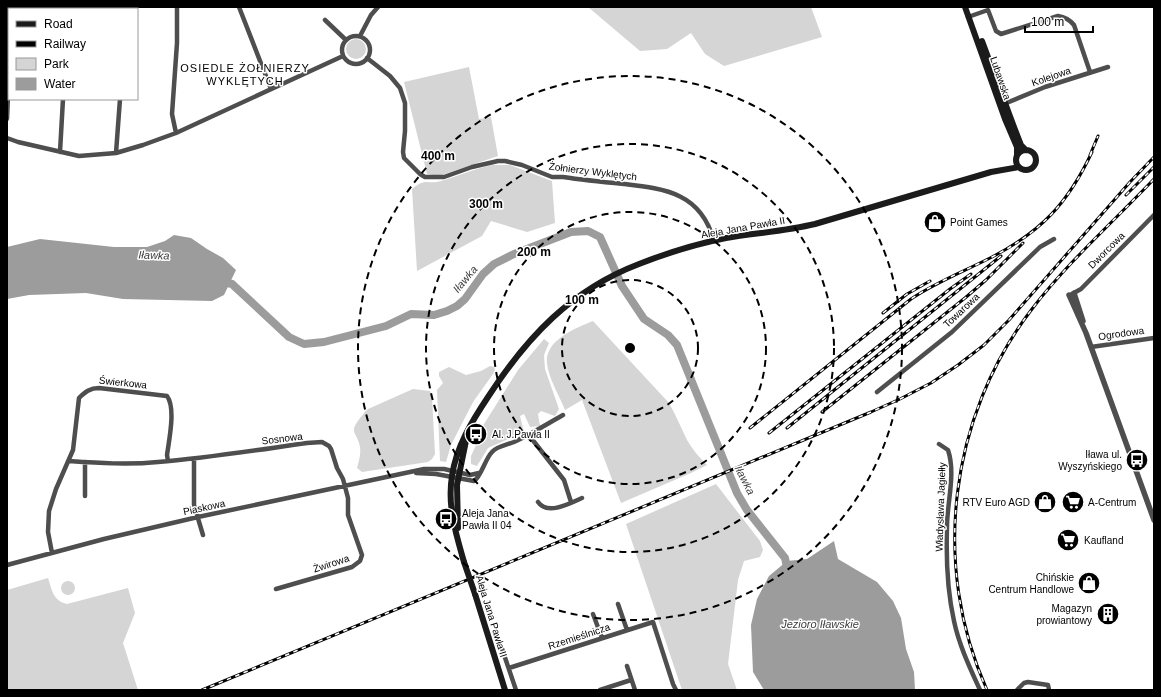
<svg xmlns="http://www.w3.org/2000/svg" width="1161" height="697" viewBox="0 0 1161 697" font-family="Arial,sans-serif">
<rect width="100%" height="100%" fill="#fff"/>
<path fill="#d5d5d5" d="M588,7h223l11,30 -98,29 -19,-12 -14,-21 -24,16 -27,2z
M346 49a10 10 0 1 1 20 0a10 10 0 1 1-20 0Z
M469,67l10,52 12,-2 7,39 -59,20 -12,-2 -23,-92z
M492,165h18l42,16 3,42 -28,9 -36,-11 -9,15 -65,35 -5,-82c14,-12 16,-4 29,-8 17,-5 33,-12 51,-16z
M593,321l76,82c7,12 12,25 18,37 5,9 12,17 20,25l-16,8 -70,30 -39,-103 -17,10c-6,-15 -16,-31 -18,-46 -3,-24 29,-36 46,-43z
M544,339l5,4 -5,12 1,14 14,40 -4,7 -14,-5 -3,3 2,12 -10,1 -6,-13 -4,2 4,16 -36,16 -11,18 -6,-2v-8l6,-13 7,-19 34,-54z
M490,366l4,1 1,3 -2,4 -20,28 -22,43 -5,17 -6,-1 -3,-71 6,-7 -4,-7v-4l10,-5 17,8 15,-4z
M413,389l17,2 2,6 3,57 -3,5 -4,3 -66,10 -5,-4c2,-7 4,-14 3,-21 -3,-16 -12,-13 0,-29 3,-3 4,-6 8,-9z
M716,484l44,57 3,9 -3,7 -16,4 -6,19 -10,84 9,26h-55l-56,-166z
M48,578c4,12 5,23 19,26l61,-16 7,25 -12,30 15,47h-131v-100z
M61 588a7 7 0 1 1 14 0a7 7 0 1 1-14 0Z"/>
<path fill="#9c9c9c" d="M174,235l17,3 16,11 16,9 13,12 -12,25 -12,6 -89,-2 -37,-6 -57,2 -22,4v-52l33,-8 74,8h33l18,-6z
M834,541l4,18 39,23 16,19 8,17 5,31 8,23 1,18h-151l-11,-18 -2,-47 6,-26 12,-23 18,-15 20,-2z"/>
<g fill="none" stroke-linecap="round" stroke-linejoin="round">
<path stroke="#9c9c9c" stroke-width="8" d="M218,281l14,3 57,53 15,7 20,-2 62,-16 25,-12 23,1 13,-4 10,-5 8,-7 18,-25 11,-10 20,-10 57,-22 17,-1 12,6 22,49 22,33 24,16 9,10 60,148 10,17 38,48 3,14"/>
<path stroke="#4e4e4e" stroke-width="4.5" d="M239,7l32,82
M124,9v-2
M968,17l20,-7 8,21 5,3 57,-18c7,1 12,4 16,9l16,47
M325,20l21,20
M342 50a14 14 0 1 1 28 0a14 14 0 1 1-28 0Z
M360,36l11,-21 7,-8
M367,58l23,18 10,12 5,15v28l-2,21 1,6 16,16 5,3h19l28,-10 26,-6h7l17,4 30,12h11c20,3 40,5 61,7 42,5 77,9 90,57
M1004,104l41,-17 63,-20
M7,119l2,-46
M176,133l-4,-19 5,-71v-36
M7,138l11,4 61,14 37,-3 27,-8 33,-12 167,-77
M60,152l3,-53
M116,153l4,-54
M1072,294l9,-5 73,-74
M1091,347l63,-9
M877,392l75,-60 88,-85 14,-8
M528,434l36,46 7,22
M939,444l9,6c8,24 -1,52 -1,77 -1,31 0,63 7,94 5,24 16,47 26,69
M194,459v46l9,30
M69,461c29,2 59,4 89,1 49,-4 99,-12 149,-19l15,-1 7,4 2,3 6,19 6,11 5,19v17l14,40 -2,6 -8,6 -76,22
M416,473l20,1 38,7c7,-4 11,-22 18,-29 5,-6 15,-7 22,-10 17,-8 33,-18 49,-27
M85,496v-34
M538,502c10,14 32,1 44,-4
M52,553l-4,-21 1,-21 7,-22 17,-39 6,-52c6,-6 11,-10 20,-10l68,8c9,12 2,44 0,59l1,6
M7,565l97,-26 94,-22 226,-48h20l26,6 9,-2
M618,604l9,26
M593,614l9,24
M499,640l17,50
M627,666l8,24
M509,668l144,-46 20,62 3,6
M600,690l31,-10
M1017,690l7,-7 4,-1 20,3 1,5"/>
<path stroke="#4e4e4e" stroke-width="5.5" d="M1074,293l9,28
M1069,295l17,38 68,187"/>
<path stroke="#1b1b1b" stroke-width="6" d="M965,7l40,112 12,28v8
M982,41l32,86 7,18 5,5
M1016 160a10 10 0 1 1 20 0a10 10 0 1 1-20 0Z
M458,528l-1,-43 10,-49
M464,562c-8,-28 -17,-56 -12,-86 4,-29 20,-55 36,-79 39,-60 83,-107 151,-133 28,-11 57,-20 87,-26 30,-5 60,-7 89,-14l176,-52 28,-5
M475,594l30,96"/>
<g stroke="#000" stroke-width="3">
<path id="rail" d="M1090,155l8,-19
M1126,195l28,-28
M883,313l24,-19 23,-13
M822,412l143,-114 21,-18 37,-37
M750,428l161,-129c25,-17 54,-28 81,-42 50,-26 76,-54 100,-105
M787,428l214,-172
M769,433l181,-144 21,-15
M202,690l669,-278 29,-13 31,-16 27,-18 26,-20 25,-25 121,-138 24,-25
M987,690c-56,-124 -38,-273 45,-381 36,-47 81,-87 122,-130"/>
</g>
<use href="#rail" stroke="#fff" stroke-width="1.5" stroke-dasharray="4.5" stroke-linecap="butt"/>
<path stroke="#1b1b1b" stroke-width="6" d="M464,562l11,32"/>
</g>
<g fill="none" stroke="#000" stroke-width="2" stroke-dasharray="7 5">
<circle cx="630" cy="348" r="68"/>
<circle cx="630" cy="348" r="136"/>
<circle cx="630" cy="348" r="204"/>
<circle cx="630" cy="348" r="272"/>
</g>
<defs>
<g id="shop-disc" transform="scale(1.15)"><circle r="9.5" fill="#000" stroke="#fff"/><path d="M-5-2.5h2.3a2.7 3.5 0 0 1 5.4 0H5L5.5 6h-11ZM-1.5-2.5h3a1.5 2.3 0 0 0-3 0Z" fill="#fff"/></g>
<g id="bus-disc" transform="scale(1.15)"><circle r="9.5" fill="#000" stroke="#fff"/><path d="M-5-6H5V4H4V6H2V4H-2V6H-4V4H-5ZM-3.5-4V0h7V-4ZM-3.5 1.2v1.5H-2V1.2ZM2 1.2v1.5H3.5V1.2Z" fill="#fff"/></g>
<g id="supermarket-disc" transform="scale(1.15)"><circle r="9.5" fill="#000" stroke="#fff"/><path d="M-6-5.5h2.5l.6 2H6L4.5 2H-2.5L-4.4-4H-6ZM-1.5 3.2a1.3 1.3 0 1 0 .1 0ZM3 3.2a1.3 1.3 0 1 0 .1 0Z" fill="#fff"/></g>
<g id="building-disc" transform="scale(1.15)"><circle r="9.5" fill="#000" stroke="#fff"/><path d="M-4-6H4V6H1V3H-1V6H-4ZM-2.5-4.3h1.7v1.8h-1.7ZM.8-4.3h1.7v1.8H.8ZM-2.5-1h1.7V.8h-1.7ZM.8-1h1.7V.8H.8Z" fill="#fff"/></g>
</defs>
<g fill-rule="evenodd">
<use href="#shop-disc" x="935" y="222"/>
<use href="#bus-disc" x="476" y="434"/>
<use href="#bus-disc" x="1137" y="460"/>
<use href="#shop-disc" x="1045" y="502"/>
<use href="#supermarket-disc" x="1073" y="502"/>
<use href="#bus-disc" x="446" y="519"/>
<use href="#supermarket-disc" x="1068" y="540"/>
<use href="#shop-disc" x="1089" y="583"/>
<use href="#building-disc" x="1108" y="614"/>
</g>
<g text-anchor="middle" stroke-width="3" stroke-linejoin="round" paint-order="stroke">
<g font-size="10" fill="#000" stroke="#fff">
<text transform="translate(1051 76) rotate(-19)" y="4">Kolejowa</text>
<text transform="translate(1001 78) rotate(71)" y="4">Lubawska</text>
<text transform="translate(593 171) rotate(7)" y="4">Żołnierzy Wyklętych</text>
<text transform="translate(743 227) rotate(-10)" y="4">Aleja Jana Pawła II</text>
<text transform="translate(1106 250) rotate(-45)" y="4">Dworcowa</text>
<text transform="translate(961 310) rotate(-43)" y="4">Towarowa</text>
<text transform="translate(1121 333) rotate(-8)" y="4">Ogrodowa</text>
<text transform="translate(123 382) rotate(6)" y="4">Świerkowa</text>
<text transform="translate(282 438) rotate(-7)" y="4">Sosnowa</text>
<text transform="translate(204 507) rotate(-12)" y="4">Piaskowa</text>
<text transform="translate(940 507) rotate(-88)" y="4">Władysława Jagiełły</text>
<text transform="translate(331 563) rotate(-18)" y="4">Żwirowa</text>
<text transform="translate(492 616) rotate(73)" y="4">Aleja Jana Pawła II</text>
<text transform="translate(579 636) rotate(-18)" y="4">Rzemieślnicza</text>
</g>
<g font-size="10" fill="#000" stroke="#fff" text-anchor="start">
<text x="950" y="226">Point Games</text>
<text x="492" y="438">Al. J.Pawła II</text>
<text x="1122" y="458" text-anchor="end">Iława ul.<tspan x="1122" dy="12">Wyszyńskiego</tspan></text>
<text x="1030" y="506" text-anchor="end">RTV Euro AGD</text>
<text x="1088" y="506">A-Centrum</text>
<text x="462" y="517">Aleja Jana<tspan x="462" dy="12">Pawła II 04</tspan></text>
<text x="1084" y="544">Kaufland</text>
<text x="1074" y="581" text-anchor="end">Chińskie<tspan x="1074" dy="12">Centrum Handlowe</tspan></text>
<text x="1092" y="612" text-anchor="end">Magazyn<tspan x="1092" dy="12">prowiantowy</tspan></text>
</g>
<g font-size="11" letter-spacing="1" fill="#000" stroke="#fff">
<text x="245" y="72">OSIEDLE ŻOŁNIERZY<tspan x="245" dy="13">WYKLĘTYCH</tspan></text>
</g>
<g font-size="11" font-style="italic" fill="#3d3d3d" stroke="#fff">
<text transform="translate(154 255) rotate(2)" y="4">Iławka</text>
<text transform="translate(465 279) rotate(-50)" y="4">Iławka</text>
<text transform="translate(745 480) rotate(63)" y="4">Iławka</text>
<text x="820" y="628">Jezioro Iławskie</text>
</g>
</g>
<circle cx="630" cy="348" r="6" fill="#000" stroke="#fff" stroke-width="2"/>
<g font-size="12" text-anchor="middle" font-weight="bold" fill="#000" stroke="#fff" stroke-width="3" stroke-linejoin="round" paint-order="stroke">
<text x="438" y="160">400 m</text>
<text x="486" y="208">300 m</text>
<text x="534" y="256">200 m</text>
<text x="582" y="304">100 m</text>
</g>
<rect width="1161" height="697" fill="none" stroke="#000000" stroke-width="16"/>
<rect x="8" y="8" width="130" height="92" fill="#ffffff" stroke="#999999"/>
<rect x="16" y="21" width="20" height="6" fill="#1b1b1b" stroke="#999999"/>
<text x="44" y="28" font-size="12" fill="#000000">Road</text>
<rect x="16" y="41" width="20" height="6" fill="#000000" stroke="#999999"/>
<text x="44" y="48" font-size="12" fill="#000000">Railway</text>
<rect x="16" y="58" width="20" height="12" fill="#d5d5d5" stroke="#999999"/>
<text x="44" y="68" font-size="12" fill="#000000">Park</text>
<rect x="16" y="78" width="20" height="12" fill="#9c9c9c" stroke="#999999"/>
<text x="44" y="88" font-size="12" fill="#000000">Water</text>
<path d="M1025 26v6h68v-6" fill="none" stroke="#000000" stroke-width="2"/>
<text x="1031" y="26" font-size="12" fill="#000000" stroke="#ffffff" stroke-width="3" paint-order="stroke">100 m</text>
</svg>
